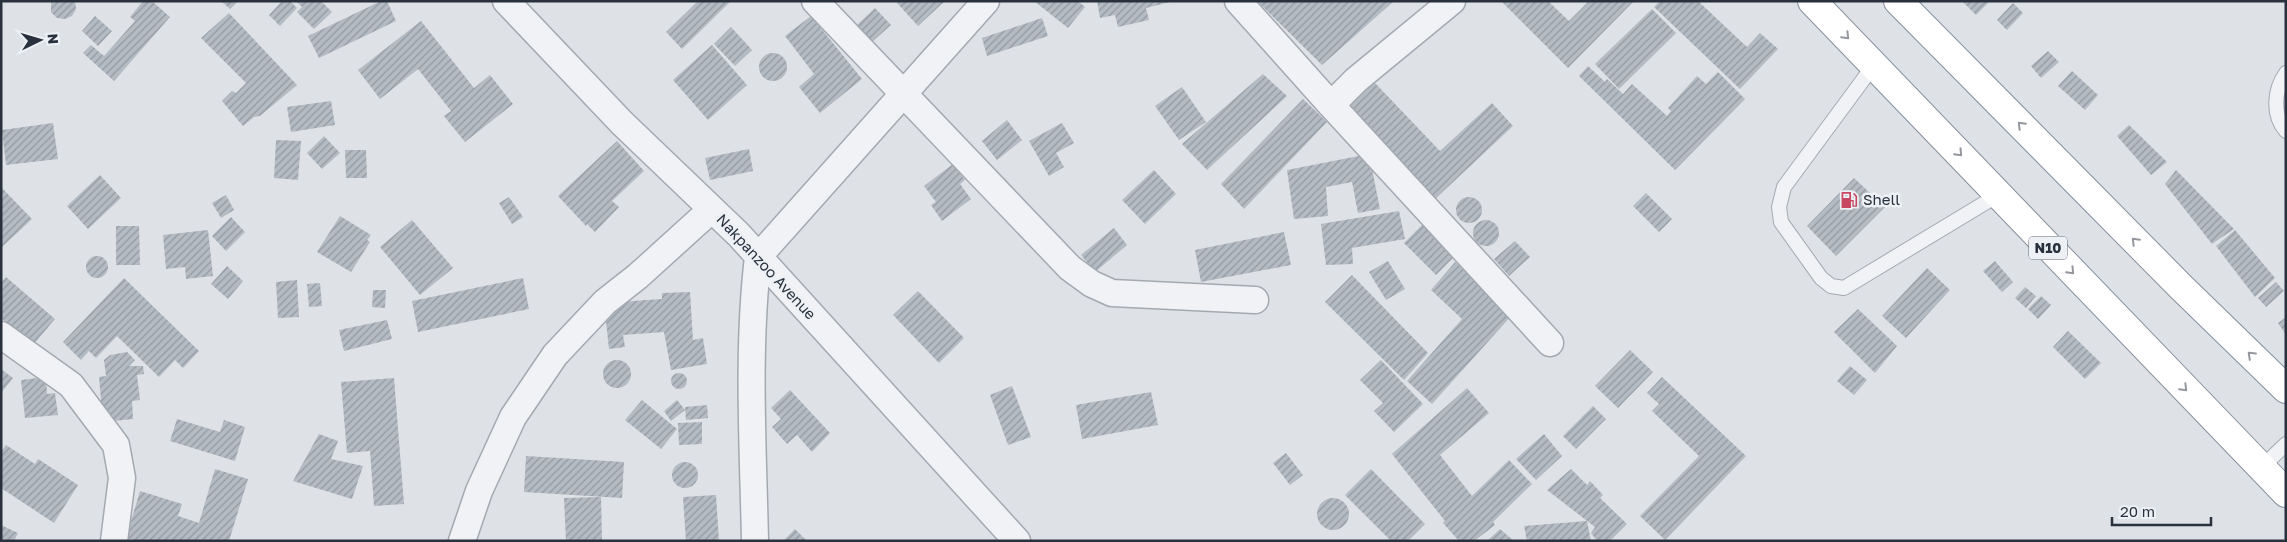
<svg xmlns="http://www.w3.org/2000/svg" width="2287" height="542" viewBox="0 0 2287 542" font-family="'Golos Text',sans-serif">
<defs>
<pattern id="building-hatch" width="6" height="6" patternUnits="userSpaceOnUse" patternTransform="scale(1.25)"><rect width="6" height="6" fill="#b5bbc3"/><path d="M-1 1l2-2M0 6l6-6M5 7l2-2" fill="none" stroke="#9399a0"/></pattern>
</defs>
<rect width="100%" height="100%" fill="#dee2e7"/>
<path fill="url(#building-hatch)" d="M51,1h24l1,8 -4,7 -7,3 -8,-1 -6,-6z
M143,1h9l18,16 -56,64 -31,-28 8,-8 13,11 31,-35 -5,-4z
M221,1h17l-8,8z
M282,1h8l7,7 -17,18 -11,-11z
M296,1h25l11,11 -18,17 -17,-17 5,-5z
M381,1h6l9,20 -77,37 -11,-22z
M698,1h33l-49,48 -16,-17z
M899,1h46l-27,25 -21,-23z
M1034,1h44l7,6 -17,21z
M1097,1h72l1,1 -24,6 3,12 -31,7 -3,-12 -15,3z
M1257,1h137l-72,64z
M1501,1h47l21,20 20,-20h45l-66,67z
M1660,1h38l49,46 13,-14 18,16 -38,40 -86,-82z
M1962,1h28l-14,14z
M2013,3l10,10 -16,17 -10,-10z
M875,8l16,17 -19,17 -15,-17z
M1652,9l24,24 -57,56 -24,-25z
M229,13l68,72 -37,31 -6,1 -11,9 -21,-25 10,-10 4,2 10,-10 -45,-45z
M95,16l17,15 -14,15 -16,-15z
M811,16l51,63 -42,34 -21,-26 15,-13 -29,-38z
M1042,18l6,18 -61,20 -5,-18z
M421,21l53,67 16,-13 23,29 -48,38 -21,-26 7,-5 -33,-42 -38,30 -22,-29z
M731,27l21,23 -17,16 -21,-22z
M712,45l35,40 -39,35 -35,-40z
M2048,51l11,11 -18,16 -10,-12z
M759 67a14 14 0 1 1 28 0a14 14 0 1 1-28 0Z
M1588,66l17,16 2,-3 16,15 9,-10 35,32 4,-5 -3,-3 29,-32 9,8 12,-12 27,27 -70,71 -96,-94z
M2072,71l26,24 -13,15 -27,-24z
M1263,74l24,22 -80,74 -25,-26z
M1374,82l66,69 52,-48 21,23 -79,74 -88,-90z
M1182,87l24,35 -27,18 -24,-34z
M1303,99l24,23 -83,87 -23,-25z
M331,101l4,24 -44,7 -4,-25z
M1007,120l15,20 -25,20 -15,-19z
M53,123l5,36 -52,6 -4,-35z
M1062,123l12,20 -18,10 8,14 -15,9 -20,-35z
M2129,125l38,37 -16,13 -34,-39z
M324,136l16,17 -18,16 -15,-16z
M276,140l25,1 -3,39 -24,-2z
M617,141l27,30 -32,30 7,6 -24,25 -8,-8 -1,2 -28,-30z
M749,149l4,22 -43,9 -5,-22z
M345,150h21l1,28h-21z
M1369,154l11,55 -22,4 -6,-31 -26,5 2,29 -34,3 -7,-49z
M953,164l12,16 -5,4 11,15 -29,22 -11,-16 5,-3 -12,-16z
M1154,170l22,24 -31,30 -23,-24z
M2176,170l58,59 -22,15 -47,-60z
M100,175l21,23 -33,31 -21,-23z
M1854,178l31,29 -49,49 -29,-30z
M1,187l31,32 -31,29z
M1646,193l26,26 -13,13 -26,-26z
M226,195l8,15 -13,8 -9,-15z
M1456 210a13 13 0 1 1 26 0a13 13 0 1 1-26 0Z
M509,197l14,20 -11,7 -13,-21z
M1399,211l6,28 -53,9 1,16 -27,1 -5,-41z
M340,216l31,19 -4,5 3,2 -19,30 -34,-20z
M231,217l14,15 -19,19 -14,-15z
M1429,218l33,31 -26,26 -32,-32z
M1473 233a13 13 0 1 1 26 0a13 13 0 1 1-26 0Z
M412,220l41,48 -33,27 -40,-48z
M116,226h23l1,39h-24z
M1114,228l13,17 -32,27 -14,-17z
M208,230l5,46 -27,3 -1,-12 -19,2 -3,-34z
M2235,230l40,48 -20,19 -39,-51z
M1284,232l7,33 -90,17 -6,-32z
M1515,241l15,16 -21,19 -15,-17z
M86 267a11 11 0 1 1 22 0a11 11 0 1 1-22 0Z
M1388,261l17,28 -19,11 -17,-28z
M1995,261l18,21 -11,10 -19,-21z
M1455,262l58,52 -81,90 -25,-23 55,-62 -31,-29z
M227,266l16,15 -15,18 -17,-15z
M1927,268l23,22 -44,48 -24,-22z
M1352,275l76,78 -24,27 -79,-78z
M6,277l49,42 -22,26 -32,-27v-35z
M124,278l75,73 -16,17 -8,-8 -16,17 -42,-41 -21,22 -7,-7 -8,9 -18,-18z
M523,278l6,31 -111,23 -6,-31z
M297,280l2,37 -21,1 -2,-36z
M2276,282l8,9 -18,16 -8,-9z
M320,283l2,23 -13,1 -2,-23z
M2025,287l11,9 -10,12 -11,-10z
M373,290h13l-1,18 -13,-1z
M918,291l46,47 -25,25 -46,-48z
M690,292l3,48 10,-2 4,26 -36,6 -7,-38 -41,3 2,12 -16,2 -5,-46 58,-4v-6z
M2041,296l10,9 -13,14 -10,-10z
M1858,309l39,37 -22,27 -41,-41z
M2286,317v18l-8,-12z
M387,320l5,19 -48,12 -5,-21z
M2068,331l33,32 -16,16 -32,-32z
M1630,350l23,22 -35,36 -23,-22z
M127,352l8,8 -6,6h14l1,8 -7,1 3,25 -8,1 1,18 -30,3 -4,-45 7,-1 -2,-16 6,-5z
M1381,360l42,44 -29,28 -20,-21 9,-8 -23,-23z
M603 374a14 14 0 1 1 28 0a14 14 0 1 1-28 0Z
M1850,366l17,14 -13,15 -17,-14z
M1,369l12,9 -12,15z
M671 381a8 8 0 1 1 16 0a8 8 0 1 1-16 0Z
M46,377l1,17 8,-1 3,22 -33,3 -4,-38z
M1662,377l84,79 -81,84 -25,-24 59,-60 -47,-45 7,-7 -12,-11z
M394,378l10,126 -30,2 -4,-55 -23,2 -6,-71z
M1012,386l19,51 -23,8 -18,-50z
M1467,388l22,25 -49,42 32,41 37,-36 23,24 -39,38 2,3 -21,16h-15l-16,-18 2,-2 -53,-67z
M790,390l40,43 -18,19 -15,-17 -10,9 -15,-17 9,-8 -10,-11z
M1151,392l7,33 -76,14 -6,-34z
M642,400l35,29 -16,20 -36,-29z
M677,400l8,10 -14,11 -7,-10z
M707,405l1,13 -22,2 -1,-13z
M1593,406l13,13 -30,30 -13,-13z
M177,419l43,13 4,-12 21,7 -10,34 -65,-20z
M702,422v22l-23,1 -1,-22z
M319,434l19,7 -7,18 32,7 -11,33 -59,-18z
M1544,434l18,22 -26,24 -20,-21z
M6,445l29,19 3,-5 40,26 -24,38 -53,-35v-36z
M1286,453l17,22 -13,10 -17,-22z
M526,456l98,6 -2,36 -98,-6z
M672 475a13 13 0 1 1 26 0a13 13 0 1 1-26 0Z
M215,469l33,10 -19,62h-93l-10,-3 14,-47 42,13 -4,12 21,7z
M1371,469l54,55 -17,17h-17l-46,-46z
M1571,469l16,16 3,-4 13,14 -3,3 27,26 -17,17h-13l-6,-8 4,-6 -48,-37z
M716,495l3,46h-33l-3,-44z
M601,497l1,44h-36l-2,-43z
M1317 514a16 16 0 1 1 32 0a16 16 0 1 1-32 0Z
M1587,521l4,20h-64l-3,-15z
M1,525l17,8 -4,8h-13z
M795,529l12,12h-24z
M1500,529l14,12h-27z"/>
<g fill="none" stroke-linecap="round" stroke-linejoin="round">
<g stroke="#a4a9b1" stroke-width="16">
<path id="service" d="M1874,65l-90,122 -5,20 2,15 40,56 10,8 13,2 154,-93
M2286,73c-12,17 -14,42 0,58
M2262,467l24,-23"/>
</g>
<g stroke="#a4a9b1" stroke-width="29">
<path id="minor" d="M506,1l116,122 117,112 278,306
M815,1l255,267 22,16 20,9 143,7
M1238,1l93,104 25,-25 96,-79
M1331,105l219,238
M1,335l70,50 45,60 6,33 -8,63
M462,541l17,-50 34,-74 42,-62 50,-53 33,-26 74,-67
M755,541c-2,-95 -8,-191 3,-284l228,-256"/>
</g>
<g stroke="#86909d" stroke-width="30">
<path id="trunk" d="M1812,1l474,492
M1898,1l283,286 105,102"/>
</g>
<use href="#service" stroke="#f0f2f5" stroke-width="14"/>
<use href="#minor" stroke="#f0f2f5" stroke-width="26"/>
<use href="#trunk" stroke="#fff" stroke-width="28"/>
</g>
<defs><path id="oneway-chevron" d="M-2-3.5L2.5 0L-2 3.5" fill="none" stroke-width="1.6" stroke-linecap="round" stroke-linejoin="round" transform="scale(1.25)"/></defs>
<g stroke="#94989e">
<use href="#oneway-chevron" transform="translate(1846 36) rotate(46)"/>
<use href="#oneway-chevron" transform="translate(2021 125) rotate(-135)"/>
<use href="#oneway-chevron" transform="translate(1959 153) rotate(47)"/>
<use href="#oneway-chevron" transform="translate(2135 241) rotate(-135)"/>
<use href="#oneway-chevron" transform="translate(2071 271) rotate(46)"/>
<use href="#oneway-chevron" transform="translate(2251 355) rotate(-136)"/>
<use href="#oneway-chevron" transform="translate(2184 388) rotate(45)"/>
</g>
<defs>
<g id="fuel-bare" transform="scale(1.35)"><path d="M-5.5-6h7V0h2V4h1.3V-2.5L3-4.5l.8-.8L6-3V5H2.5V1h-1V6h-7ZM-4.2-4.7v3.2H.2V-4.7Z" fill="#c84761" stroke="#edf1f5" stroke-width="2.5" paint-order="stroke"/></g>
</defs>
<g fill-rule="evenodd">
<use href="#fuel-bare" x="1849" y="200"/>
</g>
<g text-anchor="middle" stroke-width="5" stroke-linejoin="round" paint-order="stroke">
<rect fill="#edf1f5" stroke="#636b74" stroke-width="1" x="2029" y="236.5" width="38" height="23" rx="4"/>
<g font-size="14" font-weight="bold" fill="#28313d">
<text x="2048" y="253">N10</text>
</g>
<g font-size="15" fill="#28313d" stroke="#edf1f5" text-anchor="start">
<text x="1863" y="205">Shell</text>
</g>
<g font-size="15" fill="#28313d" stroke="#edf1f5">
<text transform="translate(766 267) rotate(47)" y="5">Nakpanzoo Avenue</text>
</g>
</g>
<rect width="2287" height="542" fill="none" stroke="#28313d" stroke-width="5"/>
<g transform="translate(40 40) rotate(85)" stroke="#edf1f5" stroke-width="4" paint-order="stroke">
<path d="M0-4L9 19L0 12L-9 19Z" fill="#28313d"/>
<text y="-8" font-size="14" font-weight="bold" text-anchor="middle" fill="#28313d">N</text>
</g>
<path d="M2112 517v8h99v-8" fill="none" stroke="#28313d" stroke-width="2.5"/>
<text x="2120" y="517" font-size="15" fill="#28313d" stroke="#edf1f5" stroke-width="4" paint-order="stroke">20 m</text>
</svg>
